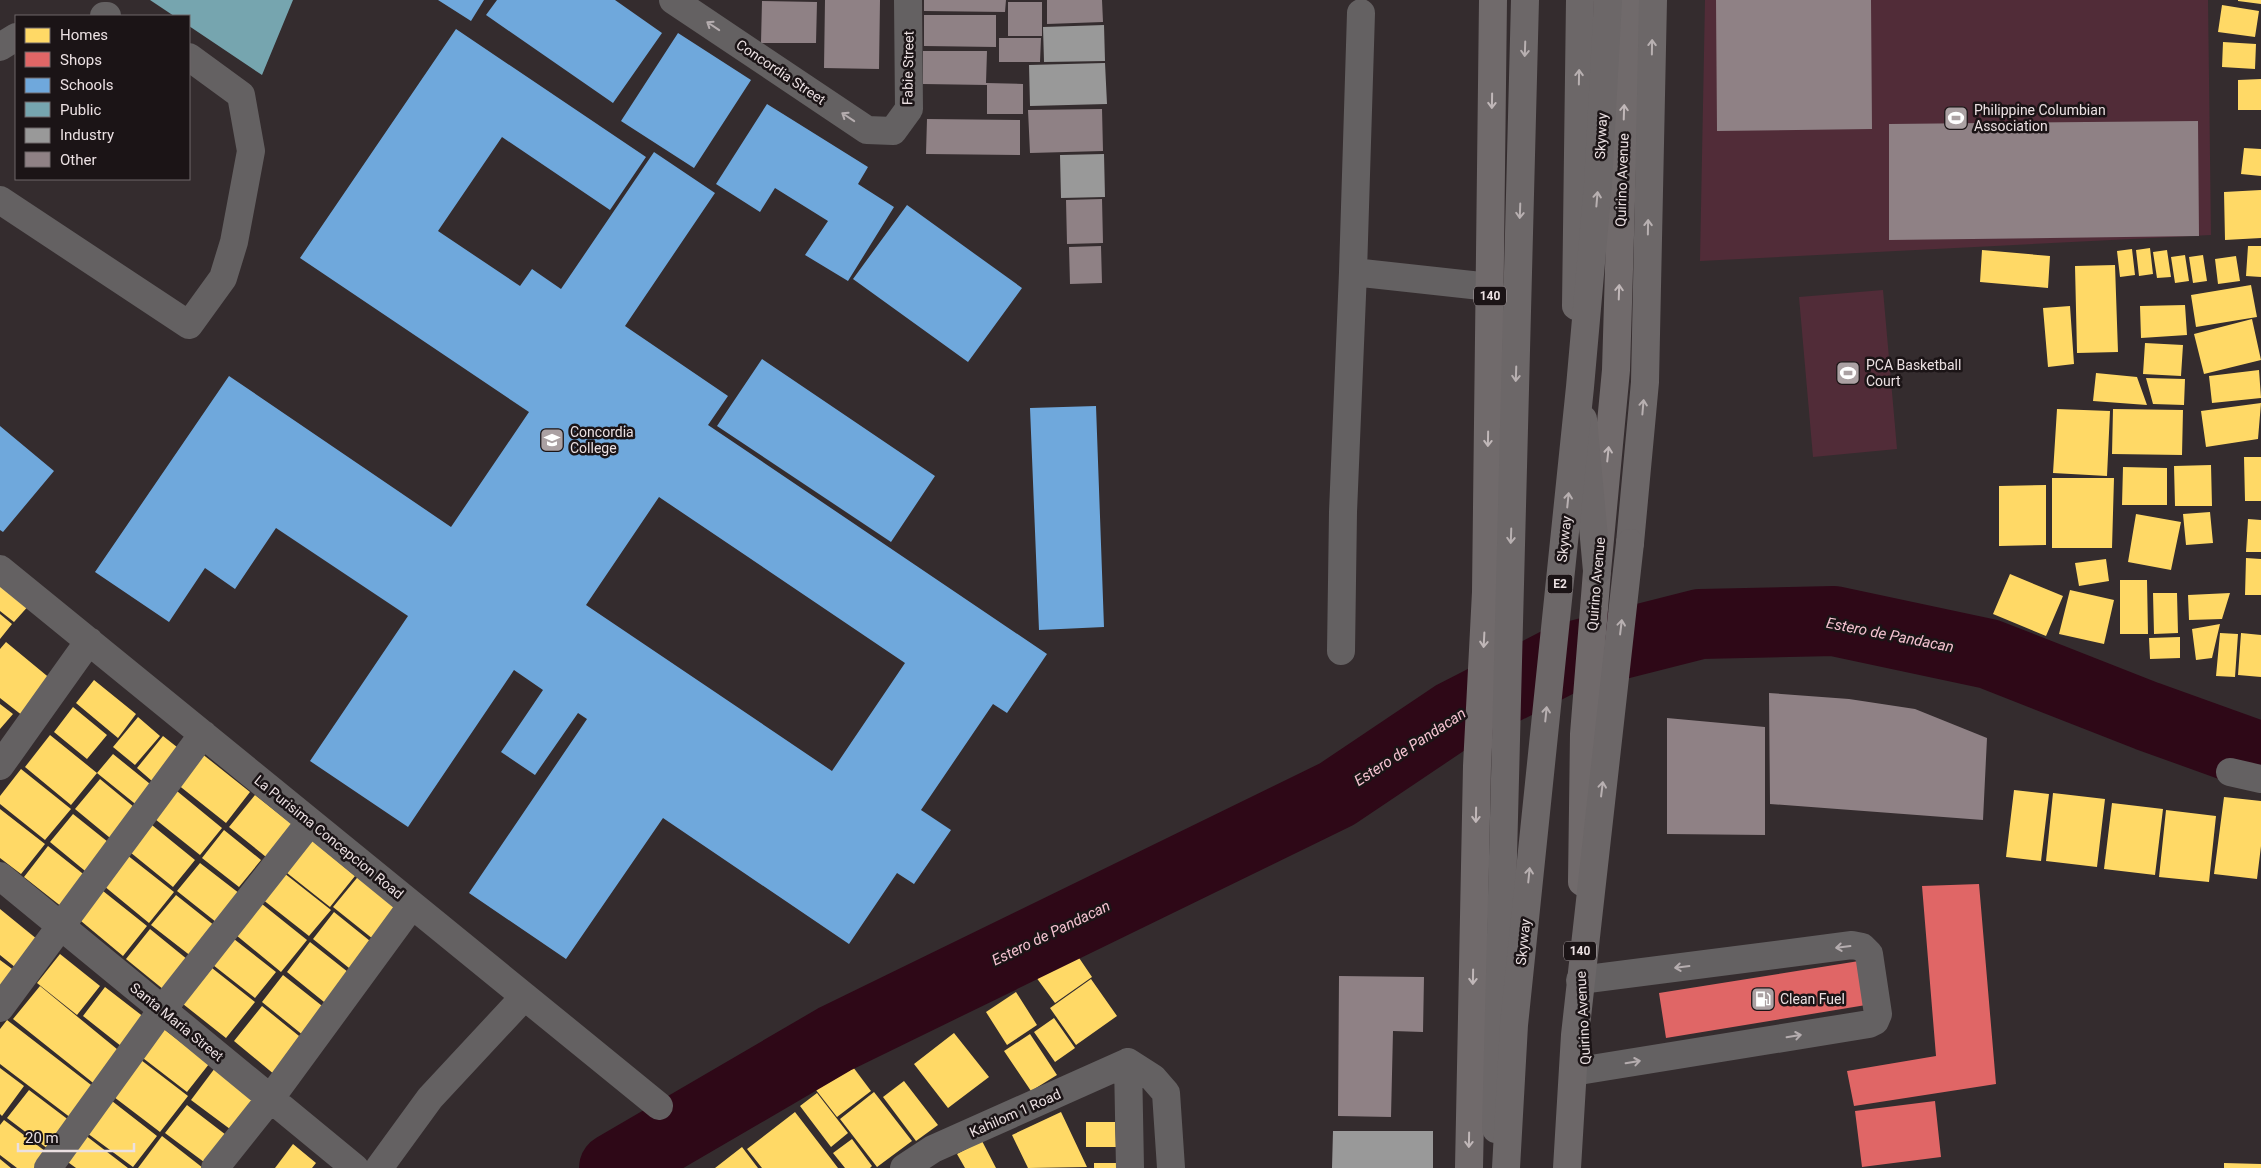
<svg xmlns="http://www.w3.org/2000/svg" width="2261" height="1168" viewBox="0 0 2261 1168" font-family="Roboto,sans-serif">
<rect width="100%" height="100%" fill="#342c2e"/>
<path fill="#512c38" d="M1705,0h503l3,235 -511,26z
M1883,290l14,159 -84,8 -14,-160z"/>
<path fill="#ffd966" d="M2238,0h23v4l-23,-3z
M2222,5l37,6 -4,26 -37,-5z
M2223,42l33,2 -1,25 -33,-2z
M2261,79v31h-23v-30z
M2244,148l17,1v27l-20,-2z
M2261,190v48l-36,2 -1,-48z
M2248,246h13v31l-15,-1z
M2150,248l3,26 -14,2 -3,-26z
M2132,249l3,26 -15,2 -3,-26z
M1982,250l68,6 -2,32 -68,-6z
M2167,250l4,27 -14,1 -4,-26z
M2185,255l4,26 -14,2 -4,-26z
M2203,255l4,26 -14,2 -4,-26z
M2236,256l4,25 -22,3 -3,-25z
M2115,265l3,87 -41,1 -2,-87z
M2251,285l6,32 -61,10 -5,-32z
M2185,305l2,30 -46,3 -1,-32z
M2070,306l4,58 -26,3 -5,-59z
M2252,319l9,41 -57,14 -10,-40z
M2145,343l38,2 -2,31 -38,-2z
M2259,370l2,28 -49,5 -3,-27z
M2096,373l41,4 10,28 -54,-4z
M2146,378l39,1 -1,26 -31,-1z
M2261,403l-3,36 -52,8 -5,-36z
M2057,409l53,2 -3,65 -54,-3z
M2113,409l70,1 -1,45 -70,-1z
M2244,457h17v44h-16z
M2211,465l1,41h-37l-1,-40z
M2123,467l44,1v37h-45z
M2052,478h62l-2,70h-60z
M2046,485v60l-47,1v-60z
M2210,512l3,31 -27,2 -3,-31z
M2136,514l45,8 -10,48 -43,-8z
M2248,519l13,1v32h-15z
M2246,558l15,1v36h-16z
M2106,559l3,22 -30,5 -4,-23z
M2010,574l53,22 -17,40 -53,-22z
M0,578l31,25 -17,19 -14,-11z
M2120,580h27l1,54h-28z
M2070,590l44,10 -10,44 -45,-10z
M2153,593h24l1,40 -24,1z
M2230,593l-8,26 -33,1 -1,-25z
M0,614l12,10 -12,15z
M2220,624l-8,34 -16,2 -4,-31z
M2220,633l18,1 -3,43 -19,-1z
M2241,633l20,2v42l-23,-2z
M2180,637v21l-30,1 -1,-21z
M6,642l46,38 -29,36 -23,-18v-49z
M94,680l42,34 -18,24 -42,-35z
M0,704l13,10 -13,15z
M73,707l34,28 -20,24 -33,-27z
M138,717l22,19 -25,29 -22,-18z
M50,735l47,38 -26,32 -46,-38z
M163,736l24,19 -27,33 -23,-20z
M201,753l49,39 -24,31 -49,-39z
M113,754l47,38 -16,19 -47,-38z
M21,769l50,40 -26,31 -45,-36v-8z
M100,779l40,33 -25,30 -40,-33z
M172,787l50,41 -22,27 -50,-40z
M2014,790l35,4 -8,67 -35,-4z
M2053,793l52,6 -8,68 -51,-6z
M255,795l43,34 -27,32 -42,-34z
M2224,797l37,4v45l-4,33 -43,-5z
M2112,803l51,6 -8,66 -51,-6z
M0,809l45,35 -24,30 -21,-16z
M2166,810l50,6 -7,66 -50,-5z
M73,814l40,32 -23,29 -40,-33z
M147,821l48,39 -22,27 -48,-39z
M224,830l37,30 -22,27 -37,-29z
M308,837l47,39 -25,31 -48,-38z
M48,846l39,31 -25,30 -38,-30z
M122,851l52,41 -25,31 -51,-42z
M200,863l44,34 -23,29 -44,-35z
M284,873l47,37 -22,26 -47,-37z
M361,873l44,36 -27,34 -45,-36z
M98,887l49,39 -24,30 -48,-40z
M176,895l44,35 -24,30 -45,-35z
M262,904l45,36 -26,32 -45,-37z
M0,909l43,35 -22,28 -21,-17z
M334,912l41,33 -21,27 -41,-33z
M150,929l43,35 -24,30 -43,-35z
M234,939l42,33 -21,26 -42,-33z
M310,942l43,34 -24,30 -42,-34z
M1071,946l21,31 -37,26 -22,-30z
M60,954l40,32 -23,29 -40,-32z
M0,960l19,14 -19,25z
M212,968l43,34 -29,36 -43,-34z
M283,975l43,34 -22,27 -42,-34z
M1091,979l26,37 -41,29 -26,-37z
M40,986l83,68 -26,32 -84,-67z
M105,987l44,34 -23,29 -43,-34z
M1016,992l21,33 -30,20 -21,-33z
M262,1006l42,34 -29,35 -41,-34z
M1054,1018l21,30 -20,14 -21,-30z
M7,1020l88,68 -24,30 -71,-54v-35z
M161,1027l48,37 -22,28 -48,-37z
M954,1033l35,44 -41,31 -34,-44z
M1030,1034l27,41 -26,16 -27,-40z
M141,1060l47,36 -28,36 -46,-35z
M850,1063l21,28 -34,26 -21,-27z
M0,1068l24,18 -22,30 -2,-2z
M215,1068l47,36 -24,31 -47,-35z
M904,1081l34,44 -22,16 -33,-44z
M29,1090l45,34 -22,28 -45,-34z
M874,1092l38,49 -35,26 -37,-48z
M817,1093l31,40 -17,14 -31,-41z
M112,1101l45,35 -24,31 -46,-34z
M187,1105l43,33 -22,27 -43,-32z
M795,1112l43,56h-76l-15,-19z
M1061,1112l26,55 -59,1 -16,-33z
M4,1120l45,34 -10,14h-22l-17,-13v-30z
M1086,1122h29l1,25h-30z
M85,1135l43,33h-52l-11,-8z
M162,1136l41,32h-65z
M852,1139l20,27 -2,2h-25l-12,-15z
M982,1141l14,27h-31l-8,-14z
M293,1144l23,19 -4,5h-37z
M742,1147l16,21h-43z
M0,1159l11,9h-11z
M1094,1163h24v5h-24z
M2224,1163l37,1v4h-37z"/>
<path fill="#e06666" d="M1979,884l17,200 -142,22 -7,-35 89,-15 -14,-170z
M1859,961l7,44 -200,33 -7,-45z
M1935,1101l6,56 -79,10 -7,-56z"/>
<path fill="#6fa8dc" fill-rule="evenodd" d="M438,0h46l-13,21z
M497,0h118l47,33 -49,70 -127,-88z
M456,29l190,128 -36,53 -108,-73 -64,94 82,55 12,-17 29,20 93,-137 61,41 -90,133 103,70 -20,29 339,229 -40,59 -14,-9 -72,106 30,20 -37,54 -17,-11 -48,71 -186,-126 -97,141 -97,-66 118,-174 -9,-6 -43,62 -34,-23 42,-62 -29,-20 -106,157 -98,-66 98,-145 -132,-88 -41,61 -30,-21 -36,54 -74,-50 134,-196 222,151 78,-115 -229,-154zM659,497l246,166 -73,108 -246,-166z
M678,33l73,47 -57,88 -73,-47z
M767,104l101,63 -10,17 36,23 -46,74 -43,-26 23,-34 -53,-33 -15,24 -44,-28z
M907,205l115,83 -54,74 -115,-83z
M762,359l173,117 -44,66 -174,-116z
M1096,406l8,221 -65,3 -9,-222z
M0,426l54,45 -51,61 -3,-2z"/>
<path fill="#76a5af" d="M150,0h143l-31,75 -73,-49v-10h-15z"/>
<path fill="#999" d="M1104,25l1,36 -61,1 -1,-35z
M1105,63l2,41 -77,2 -1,-41z
M1104,154l1,43 -44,1 -1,-43z
M1333,1131h100v37h-101z"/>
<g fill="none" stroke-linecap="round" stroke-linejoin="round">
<path stroke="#2e0817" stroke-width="70" d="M614,1168l221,-129 502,-245 116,-78 113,-58 134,-34 134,-3 155,33 158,62 114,41"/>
</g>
<path fill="#8f8185" d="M825,0h55l-1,69 -55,-1z
M924,0h82l-1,12 -81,-1z
M1047,0h55l1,22 -56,2z
M1716,0h155l1,129 -155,2z
M762,1l55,1 -1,41h-55z
M1008,2h34v34h-34z
M924,15h72v32l-72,-1z
M999,38h42l-1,24h-41z
M923,51h64l-1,32 37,1v30h-36v-29l-64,-1z
M1102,109l1,42 -73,2 -2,-43z
M927,119l93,1v35l-94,-1z
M2198,121l1,115 -310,4v-116z
M1102,199l1,44 -36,1 -1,-44z
M1101,246l1,37 -32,1 -1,-37z
M1769,693l80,6 66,10 72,29 -4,82 -213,-16z
M1667,718l98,9v108l-98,-1z
M1339,976l85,1 -1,55 -30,-1 -2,86 -53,-1z"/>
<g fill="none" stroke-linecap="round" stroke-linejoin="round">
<path stroke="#646162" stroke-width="28" d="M673,0l194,130 26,1 16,-22 -1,-109
M104,16h3
M0,47l16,-10
M0,200l189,125 34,-47 11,-36 17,-91 -10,-56 -52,-38
M1353,272l8,-259
M0,569l659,537
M1341,651l2,-139 10,-240 137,15
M0,766l89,-125
M2230,772l31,7
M0,876l355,292
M1580,980l272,-35 10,2 7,7 9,60 -3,7 -6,3 -284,46
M0,1008l203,-274
M1128,1062l25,16 13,15 5,75
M1128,1062l2,106
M48,1168l114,-158 148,-188
M215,1168l55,-69 142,-194
M379,1168l51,-70 94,-101
M904,1168l29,-19 195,-87"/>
<path stroke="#706a6b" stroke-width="28" d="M1582,882l2,-148 13,-163 19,-201 11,-370
M1469,1168l8,-402 9,-174 7,-592"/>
<path stroke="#6c6768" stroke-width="28" d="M1576,306l4,-306
M1583,419l14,152
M1630,543l15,-161 8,-382
M1496,1129l29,-1129"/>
<path stroke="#6c6768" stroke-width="28" d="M1506,1168l8,-143 66,-638 18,-203 10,-184
M1567,1168l8,-133 55,-492"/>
</g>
<defs><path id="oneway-shaft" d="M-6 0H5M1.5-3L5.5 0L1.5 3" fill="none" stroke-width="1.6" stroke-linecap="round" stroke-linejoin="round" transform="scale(1.25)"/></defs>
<g stroke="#b5adaf">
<use href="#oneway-shaft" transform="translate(713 26) rotate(-146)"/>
<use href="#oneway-shaft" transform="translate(848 117) rotate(-146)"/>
<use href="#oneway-shaft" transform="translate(1843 947) rotate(173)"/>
<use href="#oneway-shaft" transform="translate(1682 967) rotate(173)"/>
<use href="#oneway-shaft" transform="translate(1794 1036) rotate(-9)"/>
<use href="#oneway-shaft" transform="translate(1633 1062) rotate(-9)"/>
</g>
<g stroke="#b8b0b1">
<use href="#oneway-shaft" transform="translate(1652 47) rotate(-89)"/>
<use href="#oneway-shaft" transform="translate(1525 49) rotate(92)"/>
<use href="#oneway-shaft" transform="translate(1579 77) rotate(-89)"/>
<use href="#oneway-shaft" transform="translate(1597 199) rotate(-85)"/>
<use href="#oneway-shaft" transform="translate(1520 211) rotate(92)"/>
<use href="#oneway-shaft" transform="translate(1648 227) rotate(-89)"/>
<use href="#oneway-shaft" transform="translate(1516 374) rotate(92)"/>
<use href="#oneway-shaft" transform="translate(1643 407) rotate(-85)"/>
<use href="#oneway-shaft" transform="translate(1568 500) rotate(-84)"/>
<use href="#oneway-shaft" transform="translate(1511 536) rotate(92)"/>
<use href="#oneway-shaft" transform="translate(1621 627) rotate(-83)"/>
<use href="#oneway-shaft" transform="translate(1546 714) rotate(-84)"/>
<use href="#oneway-shaft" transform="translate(1602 789) rotate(-83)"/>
<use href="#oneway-shaft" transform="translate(1529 875) rotate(-84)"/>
</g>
<g stroke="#c0b7b8">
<use href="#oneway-shaft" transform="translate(1492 101) rotate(91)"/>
<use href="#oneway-shaft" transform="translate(1624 112) rotate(-88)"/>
<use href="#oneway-shaft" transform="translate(1619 292) rotate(-88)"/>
<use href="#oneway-shaft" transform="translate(1488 439) rotate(91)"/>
<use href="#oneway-shaft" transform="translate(1608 454) rotate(-84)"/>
<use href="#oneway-shaft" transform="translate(1484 640) rotate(93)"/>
<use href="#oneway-shaft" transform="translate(1476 815) rotate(91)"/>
<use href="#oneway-shaft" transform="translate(1473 977) rotate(91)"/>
<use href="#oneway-shaft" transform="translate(1469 1140) rotate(91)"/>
</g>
<defs>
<g id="stadium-square" transform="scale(1.25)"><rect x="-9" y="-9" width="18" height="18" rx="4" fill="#aba1a3" stroke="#1b1416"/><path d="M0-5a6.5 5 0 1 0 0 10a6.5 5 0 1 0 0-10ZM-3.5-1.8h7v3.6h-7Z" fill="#fff"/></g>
<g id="university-square" transform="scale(1.25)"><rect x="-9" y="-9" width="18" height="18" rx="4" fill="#aba1a3" stroke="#1b1416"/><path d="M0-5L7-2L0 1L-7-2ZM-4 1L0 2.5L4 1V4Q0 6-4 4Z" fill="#fff"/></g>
<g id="fuel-square" transform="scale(1.25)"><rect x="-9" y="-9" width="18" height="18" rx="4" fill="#aba1a3" stroke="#1b1416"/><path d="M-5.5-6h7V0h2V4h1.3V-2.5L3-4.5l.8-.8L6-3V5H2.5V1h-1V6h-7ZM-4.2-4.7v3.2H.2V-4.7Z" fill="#fff"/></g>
</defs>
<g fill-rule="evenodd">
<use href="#stadium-square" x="1956" y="118"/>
<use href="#stadium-square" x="1848" y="373"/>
<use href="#university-square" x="552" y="440"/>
<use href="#fuel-square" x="1763" y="999"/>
</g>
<g text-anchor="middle" stroke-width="5" stroke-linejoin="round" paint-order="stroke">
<g fill="#1b1416" stroke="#ada3a5" stroke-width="1">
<rect x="1474" y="286.5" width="32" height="19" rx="4"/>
<rect x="1547.5" y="574.5" width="25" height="19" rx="4"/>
<rect x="1564" y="941.5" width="32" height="19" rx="4"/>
</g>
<g font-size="12" font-weight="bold" fill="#ebe0e2">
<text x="1490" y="300">140</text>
<text x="1560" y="588">E2</text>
<text x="1580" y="955">140</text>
</g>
<g font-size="14" fill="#ebe0e2" stroke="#1b1416">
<text transform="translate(908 68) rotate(-89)" y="5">Fabie Street</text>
<text transform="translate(781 72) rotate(34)" y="5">Concordia Street</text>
<text transform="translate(1601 136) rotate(-87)" y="5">Skyway</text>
<text transform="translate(1622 180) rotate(-88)" y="5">Quirino Avenue</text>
<text transform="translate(1564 539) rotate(-84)" y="5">Skyway</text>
<text transform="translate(1596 584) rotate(-85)" y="5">Quirino Avenue</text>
<text transform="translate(329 837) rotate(39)" y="5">La Purisima Concepcion Road</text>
<text transform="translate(1523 942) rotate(-84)" y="5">Skyway</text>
<text transform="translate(1583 1018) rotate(-93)" y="5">Quirino Avenue</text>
<text transform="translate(177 1022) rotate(39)" y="5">Santa Maria Street</text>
<text transform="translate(1015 1113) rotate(-24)" y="5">Kahilom 1 Road</text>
</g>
<g font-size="14" fill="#ebe0e2" stroke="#1b1416" text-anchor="start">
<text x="1974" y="115">Philippine Columbian<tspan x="1974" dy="16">Association</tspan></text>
<text x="1866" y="370">PCA Basketball<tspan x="1866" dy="16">Court</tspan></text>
<text x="570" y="437">Concordia<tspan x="570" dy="16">College</tspan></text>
<text x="1780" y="1004">Clean Fuel</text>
</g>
<g font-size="15" font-style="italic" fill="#f5c3d1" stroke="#1b1416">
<text transform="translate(1890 635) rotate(11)" y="5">Estero de Pandacan</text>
<text transform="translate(1410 747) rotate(-33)" y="5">Estero de Pandacan</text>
<text transform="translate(1051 933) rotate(-26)" y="5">Estero de Pandacan</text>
</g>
</g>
<rect x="15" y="15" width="175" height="165" fill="#1b1416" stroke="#6e6668"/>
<rect x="25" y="28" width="25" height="15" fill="#ffd966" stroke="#6e6668"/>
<text x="60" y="40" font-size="15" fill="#ebe0e2">Homes</text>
<rect x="25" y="52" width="25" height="15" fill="#e06666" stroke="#6e6668"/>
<text x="60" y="65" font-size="15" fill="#ebe0e2">Shops</text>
<rect x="25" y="78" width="25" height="15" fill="#6fa8dc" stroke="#6e6668"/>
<text x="60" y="90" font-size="15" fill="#ebe0e2">Schools</text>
<rect x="25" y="102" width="25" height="15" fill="#76a5af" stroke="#6e6668"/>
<text x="60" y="115" font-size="15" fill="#ebe0e2">Public</text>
<rect x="25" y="128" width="25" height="15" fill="#999999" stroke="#6e6668"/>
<text x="60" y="140" font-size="15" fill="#ebe0e2">Industry</text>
<rect x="25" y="152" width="25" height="15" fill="#8f8185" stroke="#6e6668"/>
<text x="60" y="165" font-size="15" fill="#ebe0e2">Other</text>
<path d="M18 1143v8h116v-8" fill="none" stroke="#ebe0e2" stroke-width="2.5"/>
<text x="25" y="1143" font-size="15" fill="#ebe0e2" stroke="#1b1416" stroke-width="4" paint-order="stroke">20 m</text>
</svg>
